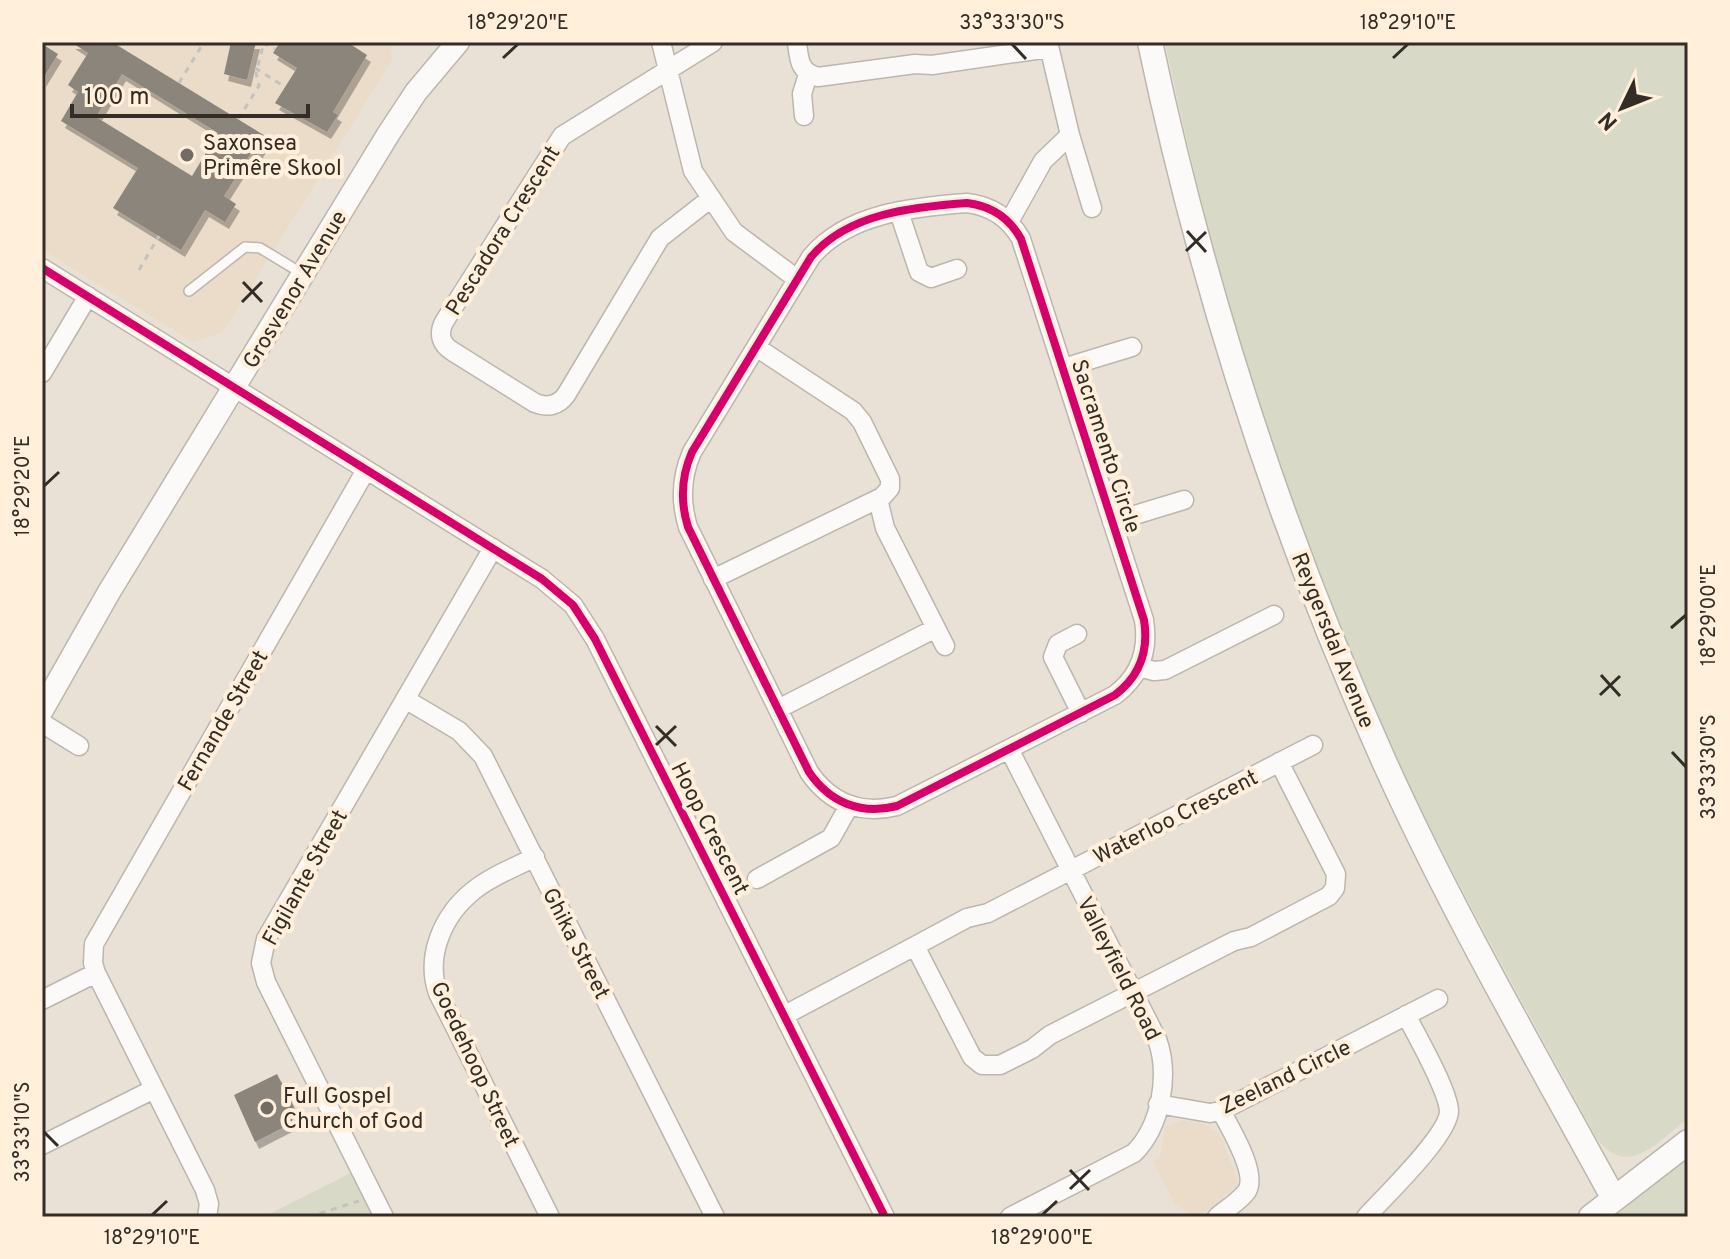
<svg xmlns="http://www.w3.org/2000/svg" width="1730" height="1259" viewBox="0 0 1730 1259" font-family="Overpass,sans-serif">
<defs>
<filter id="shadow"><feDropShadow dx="4" dy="7" stdDeviation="0" flood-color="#0004"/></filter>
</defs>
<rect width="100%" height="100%" fill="#e9e1d6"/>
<path fill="#ebdcc9" d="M42,42h348l2,18 -169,272 -30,10 -151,-92z
M1182,1120l22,4 16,10 19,51 -40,32h-5l-19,-13 -22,-43 7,-4 5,-30z"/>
<path fill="#d8d9c7" d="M1165,42h523v1076c-29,23 -62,63 -92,19 -67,-123 -136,-246 -197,-373 -110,-228 -182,-475 -234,-722z
M1688,1156v61h-79z
M353,1172l23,45h-113z"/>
<path fill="#8b857c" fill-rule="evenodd" filter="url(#shadow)" d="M71,42h41l155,95 -11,19 -5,-3 -27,43 12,8 -11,18 -20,-12 -24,40 -68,-42 25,-40 -77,-47 17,-29 -10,-7 20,-32zM122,74l96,59 -26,43 -96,-59z
M231,42h25l-9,38 -23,-6z
M280,42h67l20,13 -34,57 5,3 -11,17 -52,-29 22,-35 -24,-15z
M42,44l16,10 -16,26z
M277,1074l23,45 -45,23 -21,-47z"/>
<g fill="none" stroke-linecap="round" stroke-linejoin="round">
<g stroke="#bcb6ad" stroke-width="12">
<path id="service" d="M189,291l56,-44 15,1 43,26"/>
</g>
<g stroke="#bcb6ad" stroke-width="21">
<path id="minor" d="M661,42l32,129 41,61 63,47
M797,42c2,17 2,30 21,35l97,-13 17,1 117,-17
M1048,42l22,93 22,73
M804,116l-2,-22 6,-20
M710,199l-50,39 -94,157c-8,11 -19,13 -31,8l-83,-52c-11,-7 -14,-17 -8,-29l118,-186 151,-94
M967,203c24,3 42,14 54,36l123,381c5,31 -4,56 -29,75l-218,111c-36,9 -67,-3 -88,-34l-121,-245c-8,-26 -7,-50 4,-75l119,-195c37,-44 102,-50 156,-54z
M899,212l20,60 12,6 26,-9
M1009,222l34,-61 27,-26
M42,268l500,311 31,26 22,34 290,578
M1063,368l69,-21
M42,373l46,-77
M878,499l7,29 60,118
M1112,522l72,-22
M713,579l169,-82 8,-9v-9l-28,-57 -9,-11 -97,-64
M1077,634l-19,10 -5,13 28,56
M1139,667l15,4 11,-1 109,-55
M405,699l54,32 24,25 232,461
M778,709l158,-81
M42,723l37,23
M1009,749l148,290c13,36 4,87 -23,114l-124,64
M1279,762l57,112 -1,14 -6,8 -78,41 -17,4 -184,94 -18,14 -32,16h-18l-10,-8 -57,-111 52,-28 21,-5 325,-168
M535,857c-21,11 -44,19 -62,34 -30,24 -48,65 -35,102l112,224
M757,879l74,-41 18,-32
M42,1000l54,-27
M785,1015l130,-69
M1158,1104l52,9 11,-2 217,-112
M42,1145l112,-56
M207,1217l2,-13 -4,-14 -109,-217 -3,-10 1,-19 272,-474
M384,1217l-118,-235 -5,-19 5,-24 227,-391
M1217,1217c9,-8 23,-16 30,-26 11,-18 -17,-63 -26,-80
M1366,1217c18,-20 83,-82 83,-106 -1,-21 -32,-75 -43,-96"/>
</g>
<g stroke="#bcb6ad" stroke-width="25">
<path id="tertiary" d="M42,710l67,-118 280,-459 27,-41 42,-50"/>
</g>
<g stroke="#bcb6ad" stroke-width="27">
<path id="secondary" d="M1150,42c52,246 130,488 233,717 68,151 152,295 231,440
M1591,1217l97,-75"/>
</g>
<path stroke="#c4c2be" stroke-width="3" stroke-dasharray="6 6" stroke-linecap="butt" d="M263,43l12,6
M255,68l30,19
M179,83l25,-41
M238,119l21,-33 -3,-13 8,-31
M139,270l20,-34
M308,1217l51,-16"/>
<use href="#service" stroke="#fcfaf9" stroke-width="9"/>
<use href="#minor" stroke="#fcfaf9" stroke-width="18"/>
<use href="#tertiary" stroke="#fcfaf9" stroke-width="22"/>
<use href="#secondary" stroke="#fcfaf9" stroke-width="24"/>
<g stroke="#ffefdb" stroke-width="13">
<path id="cycleway" d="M967,203c24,3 42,14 54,36l123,381c5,31 -4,56 -29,75l-218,111c-36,9 -67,-3 -88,-34l-121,-245c-8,-26 -7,-50 4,-75l119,-195c37,-44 102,-50 156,-54z
M42,268l500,311 31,26 22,34 290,578"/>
</g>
<use href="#cycleway" stroke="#d6006c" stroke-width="8"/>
</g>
<path fill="none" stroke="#332d26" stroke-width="3" d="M1012,44l14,15M503,58l15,-14M1393,58l15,-14M1187,231l19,21M1186,251l20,-19M243,282l19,20M242,302l20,-20M44,486l15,-14M1671,628l15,-13M1601,675l19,21M1600,695l20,-19M656,726l20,20M656,745l20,-19M1672,752l14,15M44,1132l14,14M1070,1170l19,20M1070,1189l20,-19M152,1215l15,-14M1042,1215l15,-14"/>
<g fill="#736c64" stroke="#ffefdb" stroke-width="3">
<circle cx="187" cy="155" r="8"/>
<circle cx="267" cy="1108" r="8"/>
</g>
<g text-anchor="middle" stroke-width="8" stroke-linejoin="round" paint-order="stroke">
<g font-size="22" fill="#332d26" stroke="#ffefdb" text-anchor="start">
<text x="203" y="150">Saxonsea<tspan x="203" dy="25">Primêre Skool</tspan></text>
<text x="283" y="1103">Full Gospel<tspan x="283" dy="25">Church of God</tspan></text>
</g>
<g font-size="22" fill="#332d26" stroke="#ffefdb">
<text transform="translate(502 230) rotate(-58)" y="8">Pescadora Crescent</text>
<text transform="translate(294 289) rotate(-59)" y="8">Grosvenor Avenue</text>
<text transform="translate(1107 446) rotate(72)" y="8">Sacramento Circle</text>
<text transform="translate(1334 640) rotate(68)" y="8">Reygersdal Avenue</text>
<text transform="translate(222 720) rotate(-60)" y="8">Fernande Street</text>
<text transform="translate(1175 816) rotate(-27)" y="8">Waterloo Crescent</text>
<text transform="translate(711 828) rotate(63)" y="8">Hoop Crescent</text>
<text transform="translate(304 877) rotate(-61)" y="8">Figilante Street</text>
<text transform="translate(577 943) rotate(63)" y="8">Ghika Street</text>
<text transform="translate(1120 968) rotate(63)" y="8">Valleyfield Road</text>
<text transform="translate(476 1064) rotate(65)" y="8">Goedehoop Street</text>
<text transform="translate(1285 1076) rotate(-26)" y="8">Zeeland Circle</text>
</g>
</g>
<rect width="1730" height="1259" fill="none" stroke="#ffefdb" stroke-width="88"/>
<g transform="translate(1622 108) rotate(227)" stroke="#ffefdb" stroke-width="6" paint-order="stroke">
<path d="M0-6L14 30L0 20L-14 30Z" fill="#332d26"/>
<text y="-12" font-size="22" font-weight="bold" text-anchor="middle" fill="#332d26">N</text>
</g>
<path d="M72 104v12h236v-12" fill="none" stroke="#332d26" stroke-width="4"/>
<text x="84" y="104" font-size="24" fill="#332d26" stroke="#ffefdb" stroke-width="6" paint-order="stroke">100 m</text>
<rect x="44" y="44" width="1642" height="1171" fill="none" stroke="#332d26" stroke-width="3"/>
<g font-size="20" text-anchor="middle" fill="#332d26">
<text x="518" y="29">18°29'20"E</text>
<text x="1012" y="29">33°33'30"S</text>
<text x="1408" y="29">18°29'10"E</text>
<text transform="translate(22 486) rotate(-90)" y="7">18°29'20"E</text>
<text transform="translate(1708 615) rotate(-90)" y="7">18°29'00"E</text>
<text transform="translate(1708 767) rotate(-90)" y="7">33°33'30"S</text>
<text transform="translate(22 1132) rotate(-90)" y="7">33°33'10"S</text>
<text x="152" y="1244">18°29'10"E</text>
<text x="1042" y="1244">18°29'00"E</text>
</g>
</svg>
